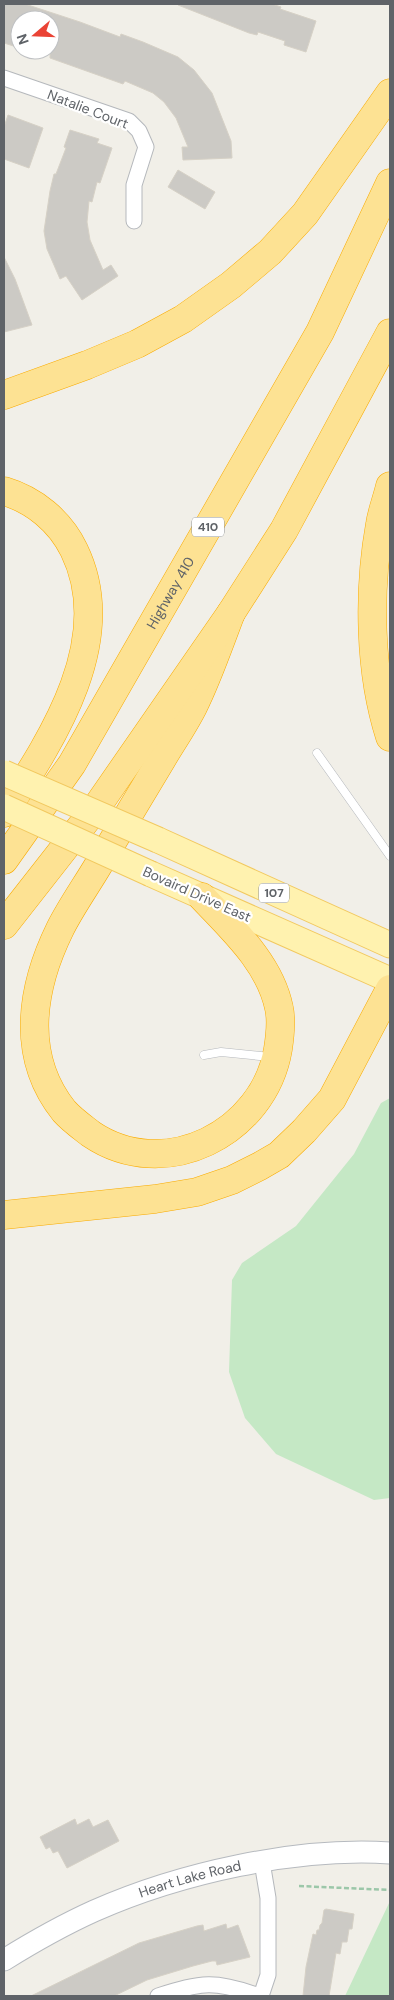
<svg xmlns="http://www.w3.org/2000/svg" width="394" height="2000" viewBox="0 0 394 2000" font-family="'DM Sans',sans-serif">
<rect width="100%" height="100%" fill="#f1efe8"/>
<path fill="#c5e8c5" d="M390,1098v400l-16,2 -98,-46 -31,-36 -16,-46 3,-92 10,-17 54,-37 58,-72 27,-51z
M390,1901v95h-45z"/>
<path fill="#cccac5" stroke="#d6d1c6" d="M4,4h21l55,18 40,15 1,-3 22,8 35,15 16,13 18,23 19,48 1,17 -49,2 -1,-13h6l-12,-29 -12,-16 -11,-9 -28,-12 -2,3 -73,-26v-38h-30v28l-16,-5z
M178,4h94l9,3 -1,2 36,12 -10,31 -22,-7 1,-4 -27,-9 -1,3 -8,-2 -71,-28z
M8,115l35,13 -14,40 -25,-9v-32z
M70,130l29,9 -2,4 15,5 -12,35 -3,-1 -5,20 -3,-1 -2,21 3,18 13,30 8,-5 7,11 -36,24 -16,-24 -6,3 -13,-30 -3,-18 6,-40 4,-17h2l10,-26 -2,-1z
M178,170l37,22 -10,17 -37,-22z
M4,257l11,22 17,46 -28,7z
M75,1819l2,6 12,-6 4,8 15,-7 11,21 -52,27 -9,-17 -5,2 -3,-6 -4,2 -6,-12z
M326,1909l28,5 -2,15h-3l-2,13h-5l-2,12 -4,-1 -7,43h-26l3,-29 7,-33 3,1 1,-5h2l1,-5 2,-2 2,-13z
M226,1924l1,5 11,-4 12,32 -33,8 -1,-4h-4l-19,5 -46,14 -33,16h-83l108,-53 58,-17 6,-1 1,6z"/>
<g fill="none" stroke-linecap="round" stroke-linejoin="round">
<g stroke="#b5b8bc" stroke-width="9">
<path id="lane" d="M317,753l73,103
M204,1055l17,-3 49,5"/>
</g>
<g stroke="#b5b8bc" stroke-width="17">
<path id="street" d="M4,78l125,43 10,10 7,16 -12,38v36
M158,1996c44,-14 57,-16 101,0
M261,1996l7,-21v-77l-6,-36"/>
</g>
<g stroke="#b6babf" stroke-width="23">
<g id="secondary">
<path id="s1" d="M4,1960c29,-18 59,-35 90,-49 86,-38 202,-64 296,-58"/>
</g>
</g>
<g stroke="#f2c960" stroke-width="27">
<path id="primary" d="M158,840l232,105
M151,874l239,106"/>
</g>
<g stroke="#f9ab00" stroke-width="29">
<g id="highway">
<path d="M4,395l83,-30 50,-21 46,-25 48,-34 39,-33 35,-38 85,-121"/>
<path d="M390,486c-3,13 -8,25 -10,38 -12,67 -11,148 10,213"/>
<path d="M4,491c30,9 56,30 70,59 44,90 -22,189 -70,263"/>
<path id="s2" d="M4,860l68,-96 248,-432 70,-149"/>
<path d="M202,897c30,32 68,66 77,111 3,13 1,28 -1,41 -14,84 -113,135 -187,85 -9,-7 -19,-14 -27,-23 -44,-55 -33,-123 -4,-182 11,-22 26,-43 39,-65 21,-35 42,-70 63,-105 10,-17 22,-34 31,-52 15,-30 26,-63 38,-94"/>
<path d="M4,925l94,-120 133,-192 53,-83 106,-197"/>
<path d="M4,1215l151,-16 42,-7 35,-12 28,-14 19,-11 25,-24 28,-32 58,-110"/>
</g>
</g>
<path stroke="#9cc7a9" stroke-width="2.5" stroke-dasharray="5 2.5" stroke-linecap="butt" d="M299,1886l91,4"/>
<use href="#lane" stroke="#fff" stroke-width="8"/>
<use href="#street" stroke="#fff" stroke-width="15"/>
<use href="#secondary" stroke="#fff" stroke-width="21"/>
<use href="#primary" stroke="#fff2af" stroke-width="25"/>
<use href="#highway" stroke="#fde293" stroke-width="28"/>
<g stroke="#f2c960" stroke-width="27" stroke-linecap="butt">
<path id="primary-bridge" d="M4,773l154,67
M4,807l147,67"/>
</g>
<use href="#primary-bridge" stroke="#fff2af" stroke-width="25"/>
</g>
<g text-anchor="middle" stroke-width="4.5" stroke-linejoin="round" paint-order="stroke">
<g fill="#fff" stroke="#8f9295" stroke-width="1">
<rect x="192" y="517.5" width="32" height="19" rx="4"/>
<rect x="259" y="883.5" width="30" height="19" rx="4"/>
</g>
<g font-size="12" font-weight="bold" fill="#5f6368">
<text x="208" y="531">410</text>
<text x="274" y="897">107</text>
</g>
<g font-size="14" fill="#5f6368" stroke="#fff">
<text transform="translate(88 109) rotate(21)" y="5">Natalie Court</text>
<text dy="5" stroke="none"><textPath href="#s2" startOffset="315">Highway 410</textPath></text>
<text transform="translate(197 894) rotate(24)" y="5">Bovaird Drive East</text>
<text dy="5" stroke="none"><textPath href="#s1" startOffset="204">Heart Lake Road</textPath></text>
</g>
</g>
<rect width="394" height="2000" fill="none" stroke="#5f6368" stroke-width="10"/>
<g transform="translate(35 35) rotate(251)"><circle r="24" fill="#ffffff" stroke="#bfc1c3"/>
<path d="M0-4L9 19L0 12L-9 19Z" fill="#ea4335"/>
<text y="-8" font-size="14" font-weight="bold" text-anchor="middle" fill="#5f6368">N</text>
</g>
</svg>
